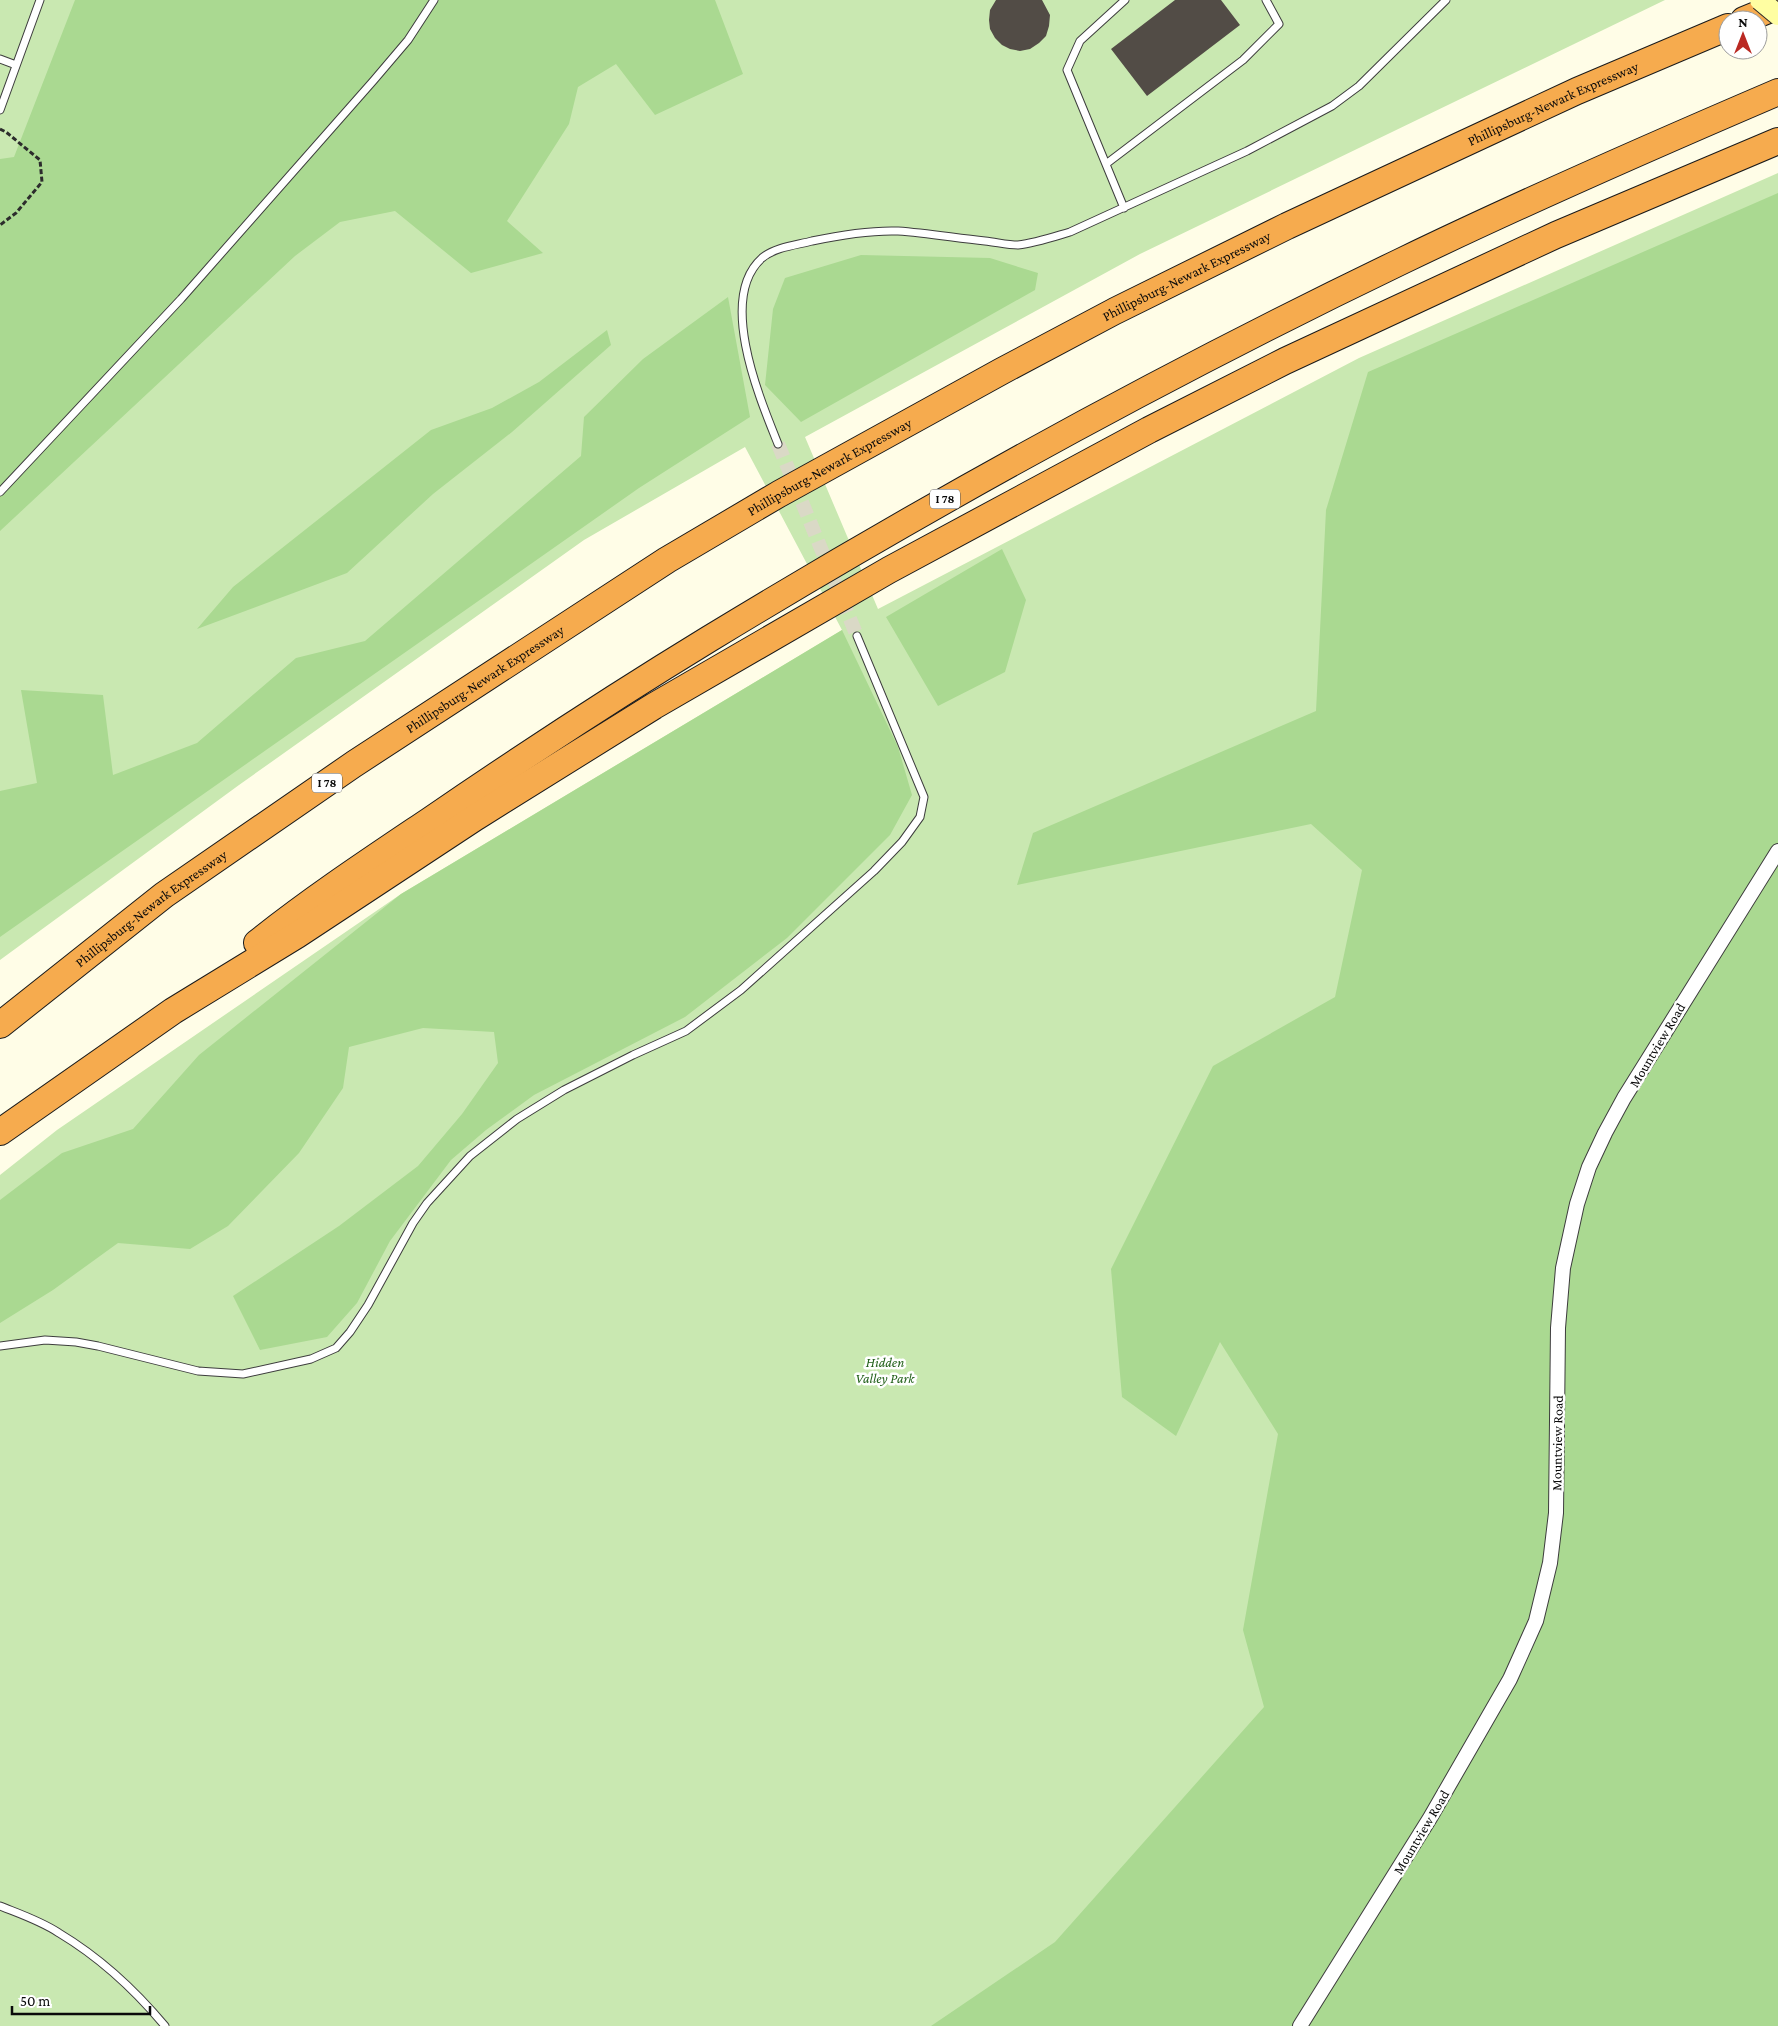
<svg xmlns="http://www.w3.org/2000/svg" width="1778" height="2026" viewBox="0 0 1778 2026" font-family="'Crimson Pro',serif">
<rect width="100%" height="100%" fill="#fffde7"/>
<path fill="#c9e8b1" d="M0,0h1665l-525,254 -335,183 73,172 481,-251 419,-185v640l-489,1213h-1289v-851l57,-45 344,-236 441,-264 -97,-183 -161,93 -345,245 -239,175z"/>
<path fill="#aad991" d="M75,0h640l28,74 -88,41 -39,-51 -38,23 -9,37 -62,97 36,32 -72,20 -76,-62 -55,11 -45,34 -295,275v-372l14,-2z
M1778,193v1833h-847l124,-84 209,-235 -21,-77 35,-196 -58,-92 -44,94 -54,-39 -11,-128 102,-203 122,-69 27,-127 -51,-46 -294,61 16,-52 283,-122 10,-201 42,-138z
M861,255l129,3 48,15 -3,17 -234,132 -36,-37 8,-76 12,-31z
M728,297l22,120 -111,71 -639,449v-146l37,-8 -16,-93 82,5 10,80 84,-32 99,-85 69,-17 216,-185 3,-39 59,-58z
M607,330l4,15 -99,87 -79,62 -86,79 -150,56 36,-42 198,-157 61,-22 47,-26z
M1002,549l24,51 -21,72 -67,34 -52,-89z
M842,630l56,117 14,48 -22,40 -103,103 -102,79 -151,78 -48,35 -35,30 -61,81 -33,62 -30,34 -67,13 -27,-54 106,-70 79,-60 44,-52 36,-51 -4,-31 -71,-4 -74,19 -6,41 -44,65 -71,73 -38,23 -72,-6 -65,47 -53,33v-123l62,-47 71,-24 66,-74 202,-161z"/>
<path fill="#524c46" d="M996,0h46l8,15 -1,11 -3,10 -7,7 -9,6 -10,2 -10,-2 -8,-4 -7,-7 -5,-9 -1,-9 1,-10z
M1175,0h46l19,25 -93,71 -36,-47z"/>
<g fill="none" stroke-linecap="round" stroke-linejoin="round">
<path stroke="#dad9c6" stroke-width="14" stroke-dasharray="14 7" stroke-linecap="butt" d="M778,444l79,192"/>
<g stroke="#3d3d3d" stroke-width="9">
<path id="lane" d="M0,59l16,6
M0,110l40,-110
M1106,164l137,-104 36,-36 -13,-24
M1124,208l-57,-138 13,-29 45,-41
M778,444c-18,-45 -61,-146 -16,-186 13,-11 35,-13 50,-17 28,-6 57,-11 86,-10 29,2 58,7 87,10 11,1 22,4 33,4 18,-2 35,-8 52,-13l177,-81 85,-45 27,-20 87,-86
M0,492l181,-193 193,-219 34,-40 26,-40
M0,1346l45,-6 31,2 22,4 100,25 45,3 68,-15 25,-11 14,-16 18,-27 45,-82 14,-20 43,-47 47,-37 47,-29 69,-35 53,-24 55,-41 133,-119 28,-29 18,-25 4,-20 -67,-161
M0,1906c20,8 41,15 59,27 40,24 76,57 106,93"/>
</g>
<g stroke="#3d3d3d" stroke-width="16">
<path id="street" d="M1300,2026l130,-208 80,-139 26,-58 14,-58 6,-50 2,-185 5,-60 14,-64 12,-37 16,-34 19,-35 154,-247"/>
</g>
<g stroke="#1b1b1b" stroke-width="28">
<g id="highway">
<path d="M1744,20l34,-14"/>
<path d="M257,943c55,-44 114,-83 172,-122 92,-63 185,-124 280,-182 225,-137 456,-264 693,-378 124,-60 250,-115 376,-169"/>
<path id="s1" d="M0,1025l164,-130 190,-131 313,-204 112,-66 223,-123 113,-60 172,-85 290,-135 151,-64"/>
<path d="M0,1132l173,-121 124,-76 179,-118 178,-111 235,-136 260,-140 136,-69 271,-126 222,-94"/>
</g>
</g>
<path stroke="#2c2c2c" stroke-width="3" stroke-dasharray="5 2.5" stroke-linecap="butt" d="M0,129l6,3 34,28 2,22 -26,31 -16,12"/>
<use href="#lane" stroke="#fff" stroke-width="7"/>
<use href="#street" stroke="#fff" stroke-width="14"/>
<use href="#highway" stroke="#f6ab4e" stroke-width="26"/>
<g stroke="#2c2c2c" stroke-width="22" stroke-linecap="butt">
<path id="secondary-bridge" d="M1760,0l18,15"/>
</g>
<use href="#secondary-bridge" stroke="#fffea2" stroke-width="20"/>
</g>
<g text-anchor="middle" stroke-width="5" stroke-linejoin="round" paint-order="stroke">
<g fill="#fff" stroke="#545454" stroke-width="1">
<rect x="930" y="489.5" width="30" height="19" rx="4"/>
<rect x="312" y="773.5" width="30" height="19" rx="4"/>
</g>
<g font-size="12" font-weight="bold" fill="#0a0a0a">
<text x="945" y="503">I 78</text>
<text x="327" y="787">I 78</text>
</g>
<g font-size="14" fill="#0a0a0a" stroke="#fff">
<text dy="5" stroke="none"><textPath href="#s1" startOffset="1811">Phillipsburg-Newark Expressway</textPath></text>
<text dy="5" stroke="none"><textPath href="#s1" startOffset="1406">Phillipsburg-Newark Expressway</textPath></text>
<text dy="5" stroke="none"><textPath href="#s1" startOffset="1001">Phillipsburg-Newark Expressway</textPath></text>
<text dy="5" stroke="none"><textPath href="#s1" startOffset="596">Phillipsburg-Newark Expressway</textPath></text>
<text dy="5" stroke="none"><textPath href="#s1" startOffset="191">Phillipsburg-Newark Expressway</textPath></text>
<text transform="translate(1657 1045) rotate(-59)" y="5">Mountview Road</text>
<text transform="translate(1557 1443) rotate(-89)" y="5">Mountview Road</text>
<text transform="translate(1421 1832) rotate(-59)" y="5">Mountview Road</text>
</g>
<g font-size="14" font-style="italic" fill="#23611b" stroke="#fff">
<text x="885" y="1367">Hidden<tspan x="885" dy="16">Valley Park</tspan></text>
</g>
</g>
<g transform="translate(1743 35)"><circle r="24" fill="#ffffff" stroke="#9d9d9d"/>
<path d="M0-4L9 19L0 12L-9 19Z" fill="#ba2922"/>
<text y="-8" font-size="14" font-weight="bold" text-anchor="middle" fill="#0a0a0a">N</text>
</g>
<path d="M12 2006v8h138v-8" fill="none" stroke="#0a0a0a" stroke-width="2.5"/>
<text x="20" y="2006" font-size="15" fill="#0a0a0a" stroke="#ffffff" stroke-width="4" paint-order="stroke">50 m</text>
</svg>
